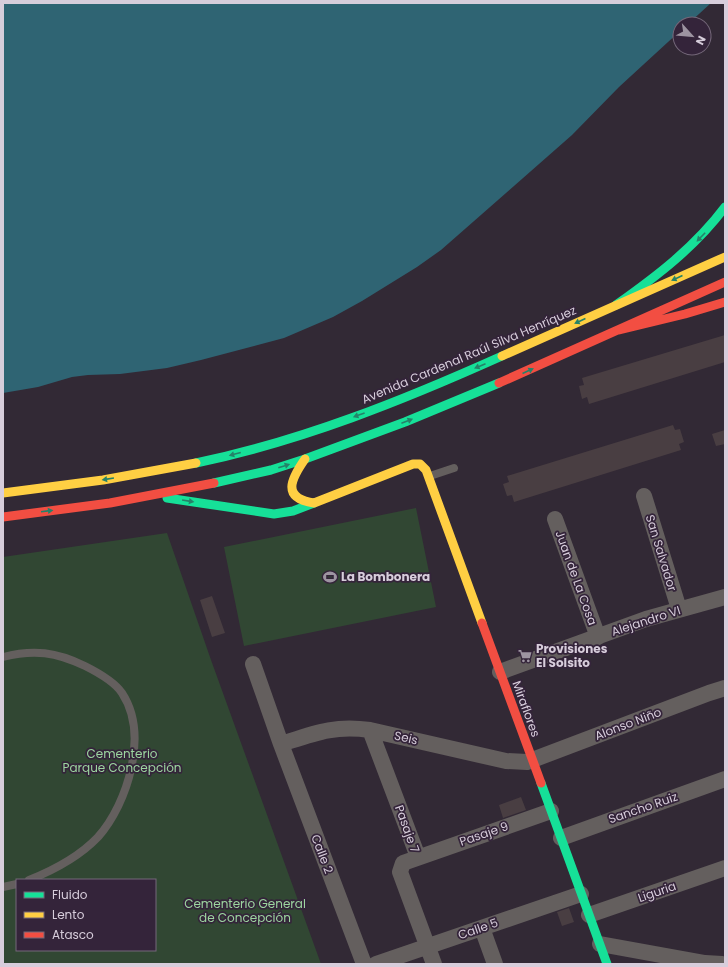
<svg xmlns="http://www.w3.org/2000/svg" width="728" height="967" viewBox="0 0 728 967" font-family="Poppins,sans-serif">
<rect width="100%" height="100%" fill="#322935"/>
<path fill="#314733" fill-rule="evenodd" d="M416,508l20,99 -192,39 -20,-99z
M167,533l44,127 110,304h-318v-407zM17,880h138v70h-138z"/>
<path fill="#2f6473" d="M3,3h708l-23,21h-8v7l-61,56 -47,48 -131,115 -24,17 -55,34 -29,16 -49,21 -83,22 -34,8 -47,6 -32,1 -16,2 -34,10 -35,6z"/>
<path fill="#493e42" d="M725,335v27l-136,42 -2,-7 -5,2 -3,-13 5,-1 -2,-7z
M673,425l2,5 5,-1 4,13 -5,2 2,6 -167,52 -2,-7 -5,1 -4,-12 6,-2 -2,-6z
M725,430v14l-9,2 -4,-12z
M212,596l13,37 -13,4 -12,-37z
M521,797l5,13 -23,8 -4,-13z
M569,908l5,14 -12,4 -5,-14z"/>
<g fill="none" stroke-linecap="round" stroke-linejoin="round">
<path stroke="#645f5e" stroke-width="8" d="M430,476l24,-8
M3,657c31,-8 53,-5 82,9 12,6 29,15 37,27 27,41 6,110 -24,144 -19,20 -44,33 -69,43
M3,887l14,-3"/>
<path stroke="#645f5e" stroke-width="16" d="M644,496l35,113
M555,519l43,118
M253,664l28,80 83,220
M500,672l146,-53 79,-22
M370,730l48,127
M281,744c34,-11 53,-19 89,-14l136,31 21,1 182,-69 16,-5
M561,838l164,-59
M589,915l136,-47
M482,928l13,36
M600,944l105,19 17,1
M376,964l205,-70
M434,964l-34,-92 3,-9 148,-52"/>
<path stroke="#16e098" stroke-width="9" d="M616,305c41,-29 79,-58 109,-98
M196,463c106,-22 208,-63 306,-107
M214,483l57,-13 34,-11 100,-37 94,-39
M167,498l107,16 19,-3 21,-8
M541,783l66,181"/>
<path stroke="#ffcf43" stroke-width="9" d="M502,356l223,-99
M305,459c-14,20 -24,39 9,44
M3,493l100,-13 93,-17
M314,503l99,-39h7l6,6 56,153"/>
<path stroke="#f24e42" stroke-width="9" d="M619,330l66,-16 40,-12
M499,383l226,-101
M3,517l107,-14 104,-20
M482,623l59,160"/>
</g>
<defs><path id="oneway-solid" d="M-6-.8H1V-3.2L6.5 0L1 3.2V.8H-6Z"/></defs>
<g fill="#258269">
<use href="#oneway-solid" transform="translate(701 237) rotate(134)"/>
<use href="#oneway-solid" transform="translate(677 278) rotate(156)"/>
<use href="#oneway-solid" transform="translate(580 321) rotate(155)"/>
<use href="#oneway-solid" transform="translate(480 366) rotate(157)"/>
<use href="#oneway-solid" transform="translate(528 371) rotate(-24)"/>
<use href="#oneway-solid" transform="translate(359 415) rotate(160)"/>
<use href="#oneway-solid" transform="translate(407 421) rotate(-21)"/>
<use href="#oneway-solid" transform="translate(235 454) rotate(165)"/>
<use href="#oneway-solid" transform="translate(284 466) rotate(-18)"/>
<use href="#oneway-solid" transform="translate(108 479) rotate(171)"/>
<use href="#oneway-solid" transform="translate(188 501) rotate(9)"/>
<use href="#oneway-solid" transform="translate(47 511) rotate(-7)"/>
</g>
<defs>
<g id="stadium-bare" transform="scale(1.08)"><path d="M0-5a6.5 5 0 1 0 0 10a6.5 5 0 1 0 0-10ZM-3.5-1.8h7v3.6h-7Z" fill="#9d94a1" stroke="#34243a" stroke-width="2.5" paint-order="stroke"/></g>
<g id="supermarket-bare" transform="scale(1.08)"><path d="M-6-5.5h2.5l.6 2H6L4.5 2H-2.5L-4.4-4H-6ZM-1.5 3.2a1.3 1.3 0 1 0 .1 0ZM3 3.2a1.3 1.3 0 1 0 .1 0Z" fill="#9d94a1" stroke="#34243a" stroke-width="2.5" paint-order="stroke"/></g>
</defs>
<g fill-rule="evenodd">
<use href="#stadium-bare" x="330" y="577"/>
<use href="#supermarket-bare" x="525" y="656"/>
</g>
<g text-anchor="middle" stroke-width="3.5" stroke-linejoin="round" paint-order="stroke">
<g font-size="12" fill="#d7cddb" stroke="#34243a">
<text transform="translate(469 355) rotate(-23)" y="4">Avenida Cardenal Raúl Silva Henríquez</text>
<text transform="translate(661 553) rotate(73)" y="4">San Salvador</text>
<text transform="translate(576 578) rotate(70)" y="4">Juan de La Cosa</text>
<text transform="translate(646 621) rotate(-18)" y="4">Alejandro VI</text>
<text transform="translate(526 709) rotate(70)" y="4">Miraflores</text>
<text transform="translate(628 724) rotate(-21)" y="4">Alonso Niño</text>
<text transform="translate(406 738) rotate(13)" y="4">Seis</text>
<text transform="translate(643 808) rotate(-19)" y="4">Sancho Ruiz</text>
<text transform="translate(407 829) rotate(70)" y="4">Pasaje 7</text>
<text transform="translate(484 834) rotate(-19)" y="4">Pasaje 9</text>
<text transform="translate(322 854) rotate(69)" y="4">Calle 2</text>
<text transform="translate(657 892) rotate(-19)" y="4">Liguria</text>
<text transform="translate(478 929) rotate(-19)" y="4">Calle 5</text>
</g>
<g font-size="12" font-weight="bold" fill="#d7cddb" stroke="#34243a" text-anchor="start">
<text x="341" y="581">La Bombonera</text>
<text x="536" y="653">Provisiones<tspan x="536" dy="14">El Solsito</tspan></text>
</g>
<g font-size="12" fill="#9cd59f" stroke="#34243a">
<text x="122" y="758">Cementerio<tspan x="122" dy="14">Parque Concepción</tspan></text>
<text x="245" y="908">Cementerio General<tspan x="245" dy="14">de Concepción</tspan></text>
</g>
</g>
<rect width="728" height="967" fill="none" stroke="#d7cddb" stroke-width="8"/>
<rect x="16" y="879" width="140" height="72" fill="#34243a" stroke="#75687a"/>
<rect x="24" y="892" width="20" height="6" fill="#16e098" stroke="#75687a"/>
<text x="52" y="899" font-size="12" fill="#d7cddb">Fluido</text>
<rect x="24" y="912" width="20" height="6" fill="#ffcf43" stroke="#75687a"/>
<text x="52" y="919" font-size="12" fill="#d7cddb">Lento</text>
<rect x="24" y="932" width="20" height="6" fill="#f24e42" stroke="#75687a"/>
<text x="52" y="939" font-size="12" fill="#d7cddb">Atasco</text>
<g transform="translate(692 36) rotate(117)"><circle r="19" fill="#34243a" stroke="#75687a"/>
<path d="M0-3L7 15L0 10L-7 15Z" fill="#9d94a1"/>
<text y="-6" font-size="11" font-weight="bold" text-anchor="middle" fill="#d7cddb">N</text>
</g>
</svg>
